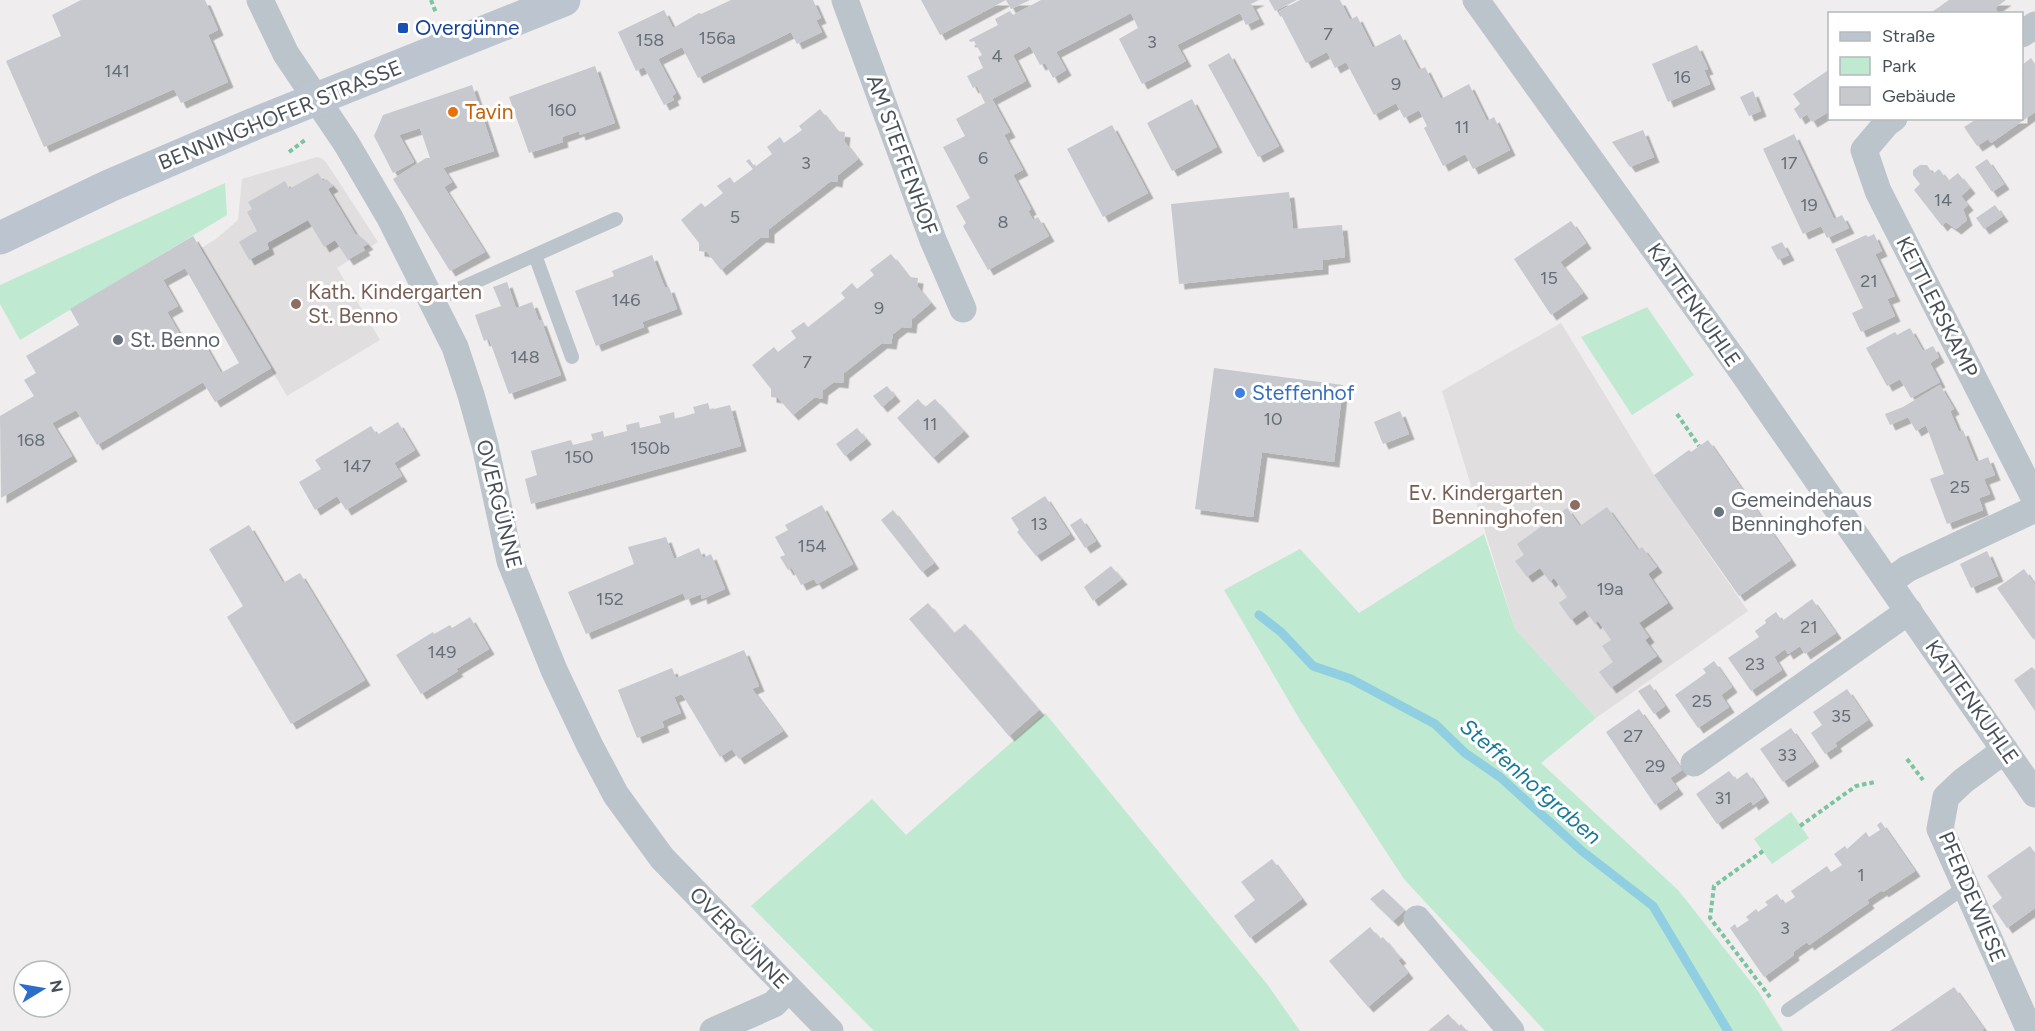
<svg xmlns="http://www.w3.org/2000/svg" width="2035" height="1031" viewBox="0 0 2035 1031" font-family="Figtree,sans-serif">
<defs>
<filter id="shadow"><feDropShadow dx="5.5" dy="5.5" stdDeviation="0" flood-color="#0004"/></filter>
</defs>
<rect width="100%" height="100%" fill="#efeded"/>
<path fill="#e0dede" d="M317,157l4,1 5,4 52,80 -41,26 43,72 -93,56 -87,-147 16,-10 22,-19 4,-41z
M1561,323l93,152 94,136 -152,107 -81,-89 -73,-238z"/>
<path fill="#bfe9d0" d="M225,183l2,32 -207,125 -20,-36v-19z
M1647,307l47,68 -62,40 -51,-78z
M1484,534l31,95 81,89 -55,45 137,127 80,101 25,40h-238l-141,-152 -104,-159 -76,-130 76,-41 59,64z
M1045,713l222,271 33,47h-426l-123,-125 121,-107 34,36z
M1791,812l18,26 -37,26 -18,-25z"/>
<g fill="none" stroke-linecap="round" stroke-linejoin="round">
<path stroke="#90cfe2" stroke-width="9" d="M1259,615l22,17 32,34 38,13 84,45 30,29 35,24 82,74 71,55 75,125"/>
</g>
<path fill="#c7c9cf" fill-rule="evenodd" filter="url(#shadow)" d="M81,0h124l13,30 -10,5 20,47 -47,21 -7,-14 -130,58 -38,-86 55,-25 -9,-21z
M731,0h82l8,18 -5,2 6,12 -25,12 -6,-12 -93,46 -16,-31 -24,12 18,34 -4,3 2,4 -10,5 -20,-38 -8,4 -18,-39 46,-22 9,18 26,-15 2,1z
M921,0h85l-66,35z
M1006,0h24l-19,9z
M1041,0h218l-8,4 8,15 -13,6 -6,-12 -63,32 9,16 -44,23 -23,-45 19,-11 -7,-15 -75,39 10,18 -13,8 -8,-15 -5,2 -10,-19 -17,9 13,26 -34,18 18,33 -6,3 19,35 -10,5 18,34 -3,2 5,9 5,-3 11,19 -61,34 -25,-44 3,-3 -10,-17 14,-8 -27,-51 22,-11 -9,-17 29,-16 -8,-17 -4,2 -6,-12 16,-8 -5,-11 4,-2 -8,-14 -4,1 -1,-2 29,-15 -3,-6 15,-8 3,4z
M1269,0h28l-22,11z
M1300,0h40l10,20 7,-4 16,32 27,-14 19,36 6,-3 16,32 28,-15 18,37 7,-4 16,33 -37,19 -8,-15 -22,12 -19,-38 3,-2 -8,-16 -15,8 -8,-15 -22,12 -28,-53 -11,6 -8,-16 -21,11 -27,-52z
M1949,0h57l-11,8 4,6h-70z
M1697,45l11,24 -4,1 6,14 -42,18 -16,-38z
M1229,53l50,93 -21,11 -50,-92z
M2031,58l4,6v48l-44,31 -3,-4 -11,7 -13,-19 11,-7 -1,-2h48v-37l2,-1 -2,-3v-12z
M595,66l20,57 -35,12 -1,-4 -17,6 1,5 -34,11 -20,-56z
M1830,69v42l-18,11 -5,-8 -7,5 -6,-10 6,-5 -7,-10z
M472,85l22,66 -51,17 9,14 -8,5 41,65 -35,19 -57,-92 33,-21h4l-10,-30 -21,7 15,27 -21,11 -19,-37 9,-21z
M1753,91l8,20 -12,5 -9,-19z
M1192,99l25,48 -45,24 -25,-48z
M820,109l17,22 8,1 -1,9 14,18 -20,16 -1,7 -6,-1 -62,48v9l-8,-1 -40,33 -14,-18 -8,-1v-8l-18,-23 20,-17 4,4 18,-14 -6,-7 13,-9 4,6 19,-14 -7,-8 3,-2 6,8 17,-13 -5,-7 13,-10 4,6 18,-13 -3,-4z
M1112,125l36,68 -45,24 -36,-68z
M1643,130l11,27 -24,10 -18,-25z
M1794,134l40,85 8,-4 7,13 -22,10 -6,-12 -18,8 -40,-85z
M1987,159l17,25 -12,8 -17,-25z
M1920,165h7l6,9 6,-5 9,12 10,-8 12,15 -9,8 7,9 -5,4 4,11 -11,9 -10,-7 -4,4 -28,-36 6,-6 -7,-9v-5z
M318,173l5,8 4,-2 6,7 -5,3 25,41 3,5 2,-1 10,10 -5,3 2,3 -17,10 -13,-20 -11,7 -16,-27 -41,23 2,6 -20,11 -10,-18 18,-11 -10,-19 5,-3 -4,-7 37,-21 4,8z
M1289,192l4,37 49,-4 3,32 -22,3v9l-144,15 -8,-80z
M1995,205l8,11 -19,13 -8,-11z
M1571,221l15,22 -26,19 23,31 -32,22 -37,-56z
M1874,234l8,17 -7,3 20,42 -8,3 8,17 -34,16 -9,-19 11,-5 -28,-59 31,-14 2,2z
M193,236l78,132 -56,34 -12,-20 -106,63 -21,-35 -24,13 20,33 -71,42 -1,-82 34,-20 -10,-16 12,-7 -10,-17 53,-31 -9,-16zM185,268l54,95 -18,10 -21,-37 -14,9 -19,-33 11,-6 -15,-26z
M1782,242l7,13 -11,5 -7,-13z
M891,254l18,23 9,1 -1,8 14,17 -19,16 -1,9 -9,-1 -9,7 -2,10 -9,-1 -38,30 -1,10 -9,-1 -11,8 -1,9 -7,-2 -22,18 -15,-17 -7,-1v-8l-19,-24 22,-18 4,5 18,-14 -5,-7 13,-9 4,5 37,-29 -4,-5 11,-10 5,6 17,-14 -4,-5z
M652,255l13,33 4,-1 8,22 -35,13 2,5 -48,19 -21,-55 39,-15 -2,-5z
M507,282l9,26 16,-6 7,19 2,-1 20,55 -52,19 -20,-55 -5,2 -9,-26 26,-9 -8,-19z
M1910,328l13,23 10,-5 6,11 -9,6 10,19 -29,16 -11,-19 -13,7 -21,-38 29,-16 2,3z
M1214,368l129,17 -9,77 -72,-10 -9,65 -58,-8z
M1940,385l14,24 -4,2 9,21 4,-2 13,32 12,-5 7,18 -11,4 6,15 -11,4 4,12 -36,14 -17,-45 14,-5 -18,-49 -10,6 -8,-14 -18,8 -5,-11 18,-7z
M887,386l8,10 -13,11 -9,-11z
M918,399l7,8 10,-8 29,32 -31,27 -36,-40z
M708,403l2,7 20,-5 11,41 -210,58 -6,-25 12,-4 -6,-24 40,-11 2,5 20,-5 -2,-6 12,-3 1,6 23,-6 -1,-6 13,-3 1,6 21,-5 -2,-7 15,-4 1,7 20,-6 -2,-6z
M1400,411l9,23 -26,10 -9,-22z
M398,422l17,28 -21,13 8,13 -56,34 -9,-14 -22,14 -16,-28 22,-13 -6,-9 56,-34 6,9z
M857,428l9,11 -21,17 -9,-12z
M1708,440l83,120 -52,36 -85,-121 35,-25 2,2z
M1045,496l25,38 -34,22 -19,-24 2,-2 -8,-12z
M822,505l31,59 -36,20 -3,-5 -13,6 -9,-17 -4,2 -8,-13 5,-2 -10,-18 13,-7 -3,-5z
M1607,507l31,43 4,-3 15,20 -9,7 20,29 -29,20 10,14 -4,3 12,16 -46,32 -12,-16 14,-10 -11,-16 9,-6 -13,-19 -3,3 -10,-14 -14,10 -12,-17 8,-6 -13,-19 -4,4 -10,-14 -13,9 -12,-16 9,-6 -7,-11 50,-36 13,18z
M893,510l41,53 -12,9 -41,-52z
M1081,518l15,23 -11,7 -15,-23z
M249,525l34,58 17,-10 65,107 -74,44 -64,-107 16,-11 -34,-57z
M666,537l8,22 25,-11 4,10 8,-4 14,35 -23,10 -1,-5 -15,6 -3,-7 -97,41 -18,-42 66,-28 -6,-17z
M1987,551l11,25 -27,12 -11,-24z
M1111,566l11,13 -29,22 -9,-14z
M2024,569l11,16v52l-2,2 -36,-51z
M1812,599l24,34 -31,21 -5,-8 -12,8 -3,-5 -11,8 8,13 -31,21 -23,-33 31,-21 -4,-6 11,-8 -1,-3 11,-8 6,9z
M928,603l26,30 11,-9 74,86 -30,26 -100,-117z
M470,617l19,32 -33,20 2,2 -37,23 -25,-39 37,-23 1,2 16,-9 2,3z
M744,650l15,36 -7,3 31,42 -44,28 -7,-10 -12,8 -38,-63 -8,3 7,16 -19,8 2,6 -27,11 -19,-48 54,-22 4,10z
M1714,661l18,26 -11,8 8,12 -31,21 -23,-33 31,-22 -3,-4z
M2032,667l3,3v41l-21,-31z
M1650,684l15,22 -11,8 -16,-23z
M1847,689l21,31 -33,23 2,3 -12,8 -14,-21 11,-8 -9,-13z
M1639,709l43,61 -12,8 8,11 -23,16 -49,-73z
M1791,728l23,33 -31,21 -23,-33z
M1729,771l7,9 11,-8 17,25 -11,8 -2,-4 -34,23 -21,-30z
M1881,822l34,49 -32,21 -1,-2 -15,10 2,3 -60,42 -2,-3 -14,10 1,3 -30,22 -34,-49 5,-4 2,4 12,-8 -3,-3 10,-8 2,3 10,-7 -3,-3 12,-8 7,10 11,-7 -4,-6 36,-25 4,6 11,-7 -8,-11 11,-8 2,3 19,-17 3,5 11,-7 -3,-5z
M2030,846l5,7v55l-28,20 -15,-22 10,-8 -15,-22z
M1272,859l30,40 -52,39 -16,-22 21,-16 -14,-18z
M1383,889l22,21 -12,11 -23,-22z
M1370,927l10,12 3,-2 9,11 9,10 -3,2 10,13 -40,34 -39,-46z
M1954,987l30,42 -3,2h-91z
M1448,1014l11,12 2,-2 6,7h-39z"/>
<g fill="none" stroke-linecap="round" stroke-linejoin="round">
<path stroke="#7bc3a1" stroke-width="4" stroke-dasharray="4.5 3" stroke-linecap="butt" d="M431,0l5,13
M289,152l16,-12
M1677,414l22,32
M1907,759l16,21
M1800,826l56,-40 19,-4
M1763,851l-49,35 -4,32 60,79"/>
<path stroke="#bcc4cb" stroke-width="14" d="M535,255l37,102
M432,301l184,-82
M1788,1010l177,-123"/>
<path stroke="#bcc4cb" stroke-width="27" d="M260,0l26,54 60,89 44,75 65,129 16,48 14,50 25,116 44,109 36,76 26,49 46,63 168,173
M845,0l88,240 30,69
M1476,0l265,370 294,424
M2022,34l13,-9
M1894,118l-7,5 -23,27 14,41 157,308
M1889,582l18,-13 128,-60
M2005,750l-42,31 -17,16 -6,32 90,202
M1694,763l215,-152
M1417,919l94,112
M713,1031l61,-27 14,-15"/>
<path stroke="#bcc5cf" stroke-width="33" d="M0,238l109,-52 145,-62 310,-124"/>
</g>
<rect fill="#1a4fb4" stroke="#fff" stroke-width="2" x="397" y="22" width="12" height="12" rx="3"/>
<circle fill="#e8710a" stroke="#fff" stroke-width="2" cx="453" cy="112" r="6"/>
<g fill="#8d6e63" stroke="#fff" stroke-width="2">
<circle cx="296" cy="304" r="6"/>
<circle cx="1575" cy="505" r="6"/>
</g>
<g fill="#6b7280" stroke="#fff" stroke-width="2">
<circle cx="118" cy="340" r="6"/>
<circle cx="1719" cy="512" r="6"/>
</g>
<circle fill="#3f7fe0" stroke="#fff" stroke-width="2" cx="1240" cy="393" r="6"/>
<g text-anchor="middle" stroke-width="6" stroke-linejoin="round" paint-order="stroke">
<g font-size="18" fill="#676e76">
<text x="1328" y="40">7</text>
<text x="717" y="44">156a</text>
<text x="650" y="46">158</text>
<text x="1152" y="48">3</text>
<text x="997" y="62">4</text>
<text x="117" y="77">141</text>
<text x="1682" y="83">16</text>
<text x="1396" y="90">9</text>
<text x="562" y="116">160</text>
<text x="1462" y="133">11</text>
<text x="983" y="164">6</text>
<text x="806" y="169">3</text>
<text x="1789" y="169">17</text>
<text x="1943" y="206">14</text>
<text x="1809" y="211">19</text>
<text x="735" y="223">5</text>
<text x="1003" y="228">8</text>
<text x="1549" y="284">15</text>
<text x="1869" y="287">21</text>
<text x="626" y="306">146</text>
<text x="879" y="314">9</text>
<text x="525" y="363">148</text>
<text x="807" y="368">7</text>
<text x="1273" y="425">10</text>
<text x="930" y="430">11</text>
<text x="31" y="446">168</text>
<text x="650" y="454">150b</text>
<text x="579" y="463">150</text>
<text x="357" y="472">147</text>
<text x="1960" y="493">25</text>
<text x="1039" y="530">13</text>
<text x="812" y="552">154</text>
<text x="1610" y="595">19a</text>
<text x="610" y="605">152</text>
<text x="1809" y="633">21</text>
<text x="442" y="658">149</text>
<text x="1755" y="670">23</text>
<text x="1702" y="707">25</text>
<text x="1841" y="722">35</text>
<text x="1633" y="742">27</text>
<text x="1787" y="761">33</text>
<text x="1655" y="772">29</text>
<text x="1723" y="804">31</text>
<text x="1861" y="881">1</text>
<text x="1785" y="934">3</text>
</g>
<g font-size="21" fill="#164399" stroke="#fff" text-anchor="start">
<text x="415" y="35">Overgünne</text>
</g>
<g font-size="21" fill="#c56008" stroke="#fff" text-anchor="start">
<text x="465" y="119">Tavin</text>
</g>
<g font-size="21" fill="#475058" stroke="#fff">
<text transform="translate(280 115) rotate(-22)" y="7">BENNINGHOFER STRASSE</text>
<text transform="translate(902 155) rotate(70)" y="7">AM STEFFENHOF</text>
<text transform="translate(1694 305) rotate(55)" y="7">KATTENKUHLE</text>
<text transform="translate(1937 307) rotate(63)" y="7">KETTLERSKAMP</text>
<text transform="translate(499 504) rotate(76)" y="7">OVERGÜNNE</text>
<text transform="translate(1972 702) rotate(55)" y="7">KATTENKUHLE</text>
<text transform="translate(1972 897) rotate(67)" y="7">PFERDEWIESE</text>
<text transform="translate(739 938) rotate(46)" y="7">OVERGÜNNE</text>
</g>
<g font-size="21" fill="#785e54" stroke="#fff" text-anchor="start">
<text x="308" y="299">Kath. Kindergarten<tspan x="308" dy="24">St. Benno</tspan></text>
<text x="1563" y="500" text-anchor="end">Ev. Kindergarten<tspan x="1563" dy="24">Benninghofen</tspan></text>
</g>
<g font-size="21" fill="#5b616d" stroke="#fff" text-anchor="start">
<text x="130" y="347">St. Benno</text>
<text x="1731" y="507">Gemeindehaus<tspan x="1731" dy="24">Benninghofen</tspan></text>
</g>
<g font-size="21" fill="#366cbe" stroke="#fff" text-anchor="start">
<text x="1252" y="400">Steffenhof</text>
</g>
<g font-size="22" font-style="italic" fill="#1b7a97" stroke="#fff">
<text transform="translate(1531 781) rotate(41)" y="8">Steffenhofgraben</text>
</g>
</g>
<rect x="1828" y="12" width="195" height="108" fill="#ffffff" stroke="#b5b9bc" stroke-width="1.5"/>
<rect x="1840" y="32" width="30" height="9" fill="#bcc5cf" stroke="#b5b9bc" stroke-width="1.5"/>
<text x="1882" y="42" font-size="18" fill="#475058">Straße</text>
<rect x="1840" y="57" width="30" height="18" fill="#bfe9d0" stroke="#b5b9bc" stroke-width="1.5"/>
<text x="1882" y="72" font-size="18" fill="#475058">Park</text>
<rect x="1840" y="87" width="30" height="18" fill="#c7c9cf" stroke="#b5b9bc" stroke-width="1.5"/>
<text x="1882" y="102" font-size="18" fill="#475058">Gebäude</text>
<g transform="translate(42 989) rotate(79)"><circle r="28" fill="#ffffff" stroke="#b5b9bc" stroke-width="1.5"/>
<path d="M0-4.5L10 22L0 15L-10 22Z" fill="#2c6dca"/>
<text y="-9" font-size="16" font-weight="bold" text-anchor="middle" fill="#475058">N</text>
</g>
</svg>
